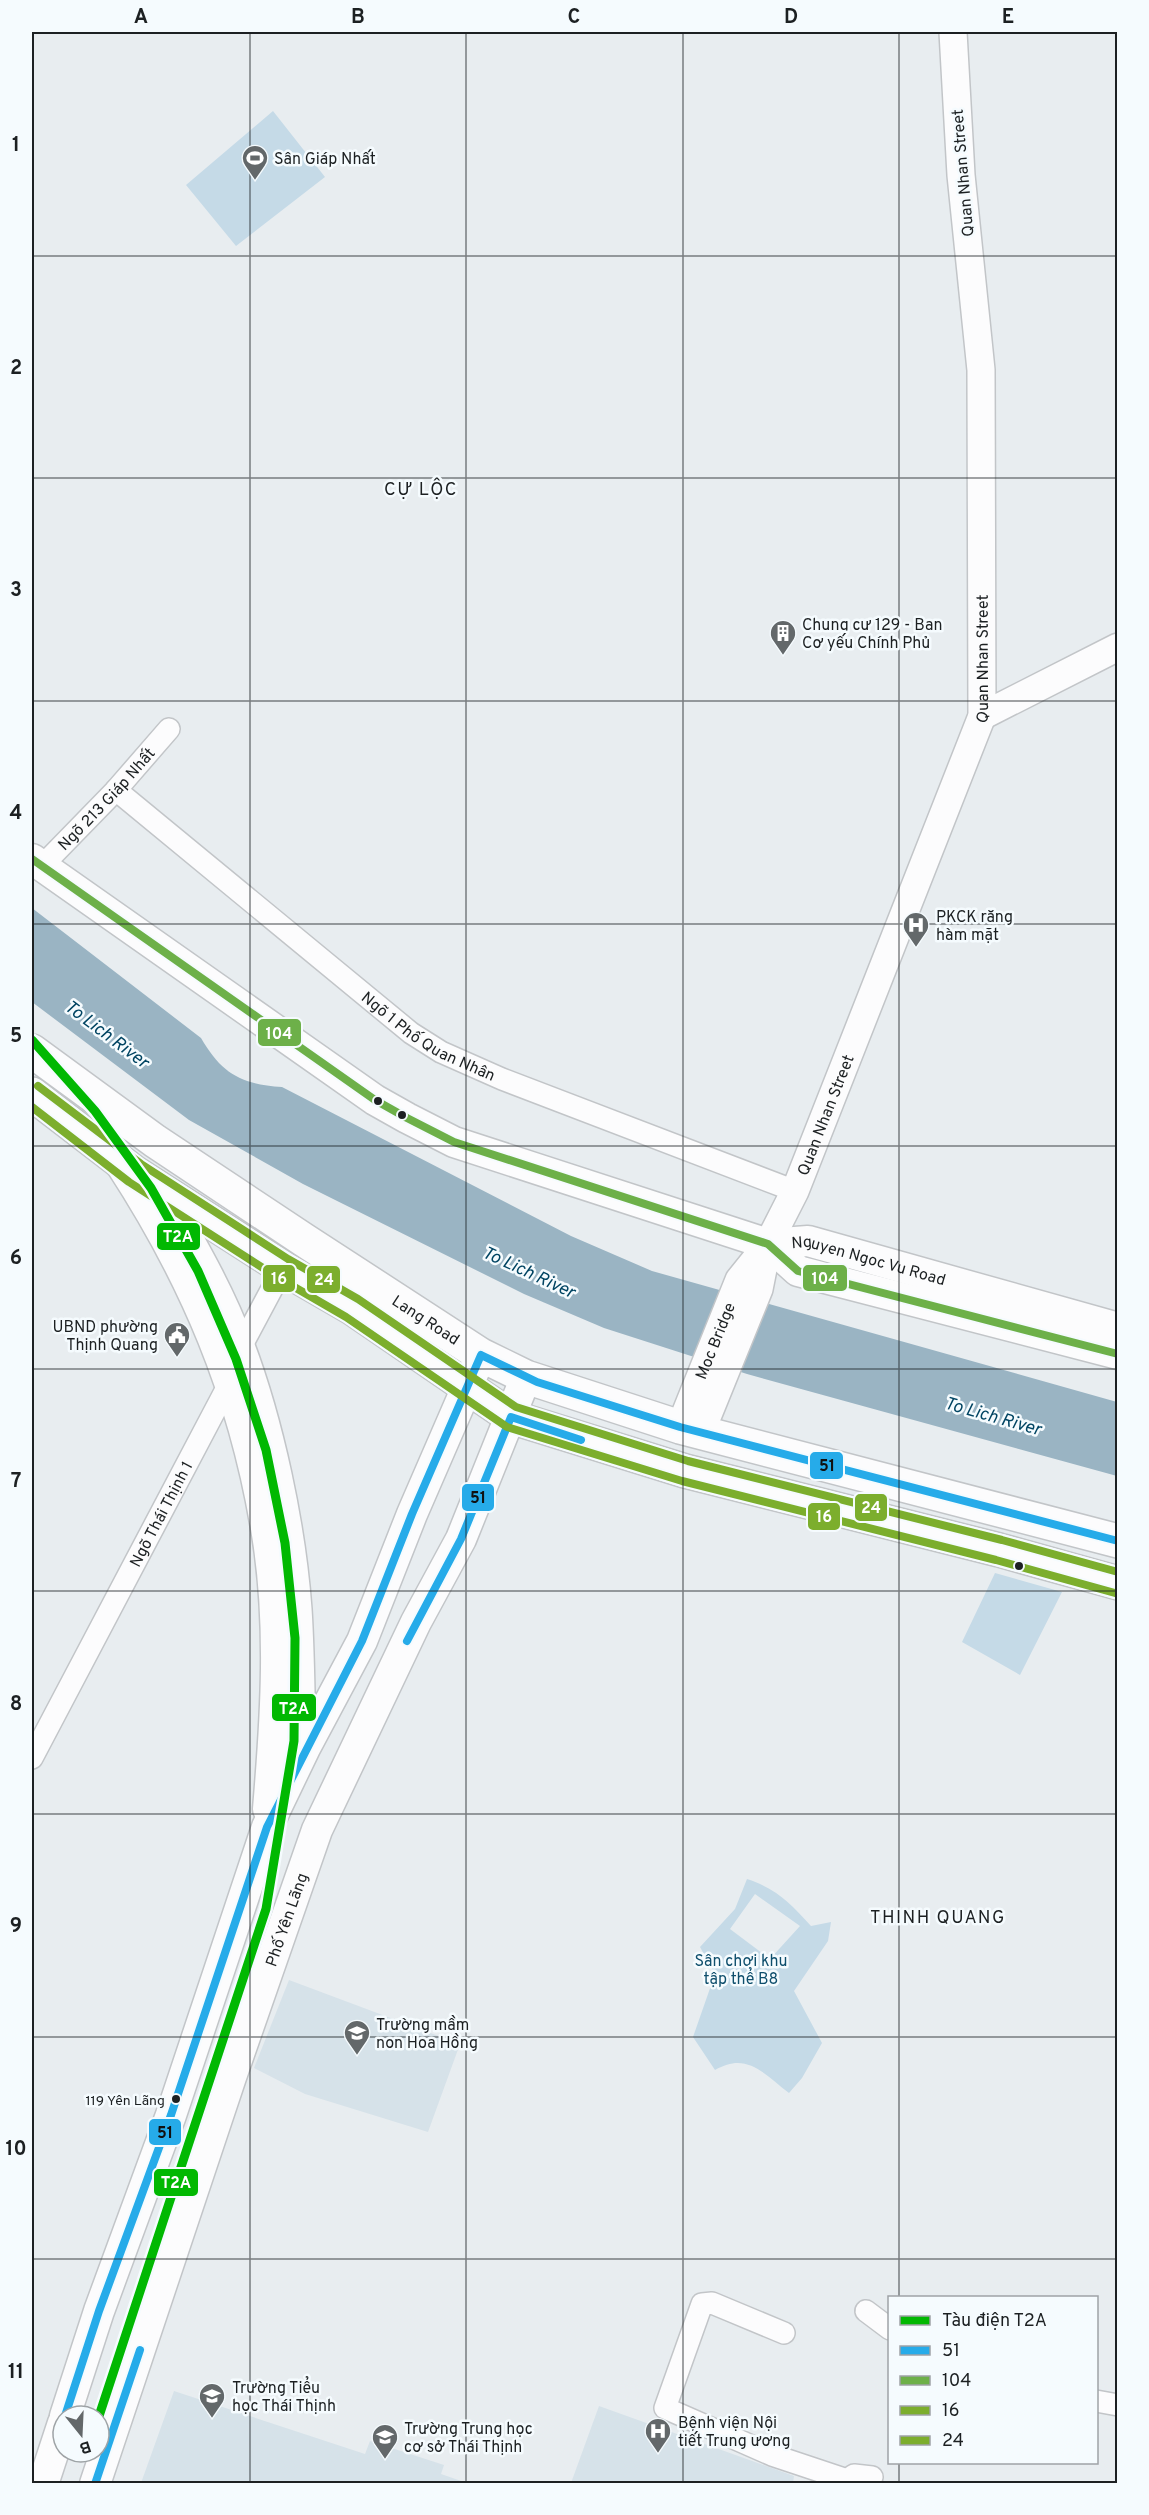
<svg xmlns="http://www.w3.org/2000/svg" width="1149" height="2515" viewBox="0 0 1149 2515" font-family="Overpass,sans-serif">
<rect width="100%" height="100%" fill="#e8edf0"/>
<path fill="#d6e2e9" d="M289,1980l171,64 -32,88 -123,-38 -51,-26z
M174,2391l191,63 5,-13 74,24 -3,9 26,9h-326z
M599,2406l195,70 -1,7h-222z"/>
<path fill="#c5dae7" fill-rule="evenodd" d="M273,111l52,66 -89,69 -50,-61z
M995,1573l67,19 -42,83 -58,-33z
M747,1879c30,10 43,24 64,47l20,-4 -3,19 -34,50 28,52 -20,35 -13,15c-25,-19 -42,-42 -74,-23l-22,-33 22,-63 -15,-27 35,-38zM755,1894l45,32 -30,33 -40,-30z"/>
<path fill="#9ab4c3" d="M32,908l169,130c21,36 40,46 81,49l289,149 81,35 465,131v74l-370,-102 -143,-46 -80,-34 -221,-110 -114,-64 -157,-118z"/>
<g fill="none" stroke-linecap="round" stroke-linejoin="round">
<g stroke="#c2c5c8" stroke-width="24">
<g id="minor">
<path id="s1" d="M116,790l295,243 30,19 61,27 293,112"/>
<path id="s2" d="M42,866l74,-76 53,-61"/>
<path d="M172,1201c26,46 53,93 71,142 30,79 52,183 58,266 3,46 3,91 4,137"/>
<path id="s3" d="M32,1758l198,-376 13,-39 40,-75"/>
<path d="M866,2311l24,18"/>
<path d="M784,2333l-72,-30 -10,1 -37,104 107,47 75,25 7,-5 18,2"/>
<path d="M1096,2401l22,4"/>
</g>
</g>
<g stroke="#c2c5c8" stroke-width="30">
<g id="tertiary">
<path d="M982,716l136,-69"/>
<path id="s4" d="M680,1427l59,-147 29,-36 27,-53 187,-475 -1,-346 -20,-195 -8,-143"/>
<path d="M701,1432l58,-143 8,-40"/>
</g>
</g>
<g stroke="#c2c5c8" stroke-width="33">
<g id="secondary">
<path id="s5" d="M32,859l343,241 32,18 47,24 314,102 40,-3 310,87"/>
<path d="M120,1163c75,115 123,229 146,365 16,92 10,188 2,281"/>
<path d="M768,1244l30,27 320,83"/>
<path d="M65,2416l34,-105 72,-196 96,-288 38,-79 57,-107 50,-127 69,-159"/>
<path d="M43,2484l20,-61"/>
<path id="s6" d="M95,2484l136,-407 86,-247 99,-208 45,-83 65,-162"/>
</g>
</g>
<g stroke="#c2c5c8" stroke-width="36">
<g id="primary">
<path id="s7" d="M32,1051l123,90 149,99 177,115 45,22 154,50 438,114"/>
<path d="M32,1094l103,79 148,95 69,40 159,109 174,54 314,79 119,33"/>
</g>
</g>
<use href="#minor" stroke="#fcfcfd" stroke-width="21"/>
<use href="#tertiary" stroke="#fcfcfd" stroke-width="27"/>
<use href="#secondary" stroke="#fcfcfd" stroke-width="30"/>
<use href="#primary" stroke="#fcfcfd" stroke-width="33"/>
<g stroke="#f5fbfe" stroke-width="12">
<path id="bus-1" d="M407,1641l54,-102 50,-122 70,23
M65,2416l34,-105 72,-196 96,-288 95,-186 50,-127 69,-159 56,27 143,45 438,114
M95,2484l45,-134"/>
</g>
<g stroke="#f5fbfe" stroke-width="12">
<path id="bus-2" d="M32,859l343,241 32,18 47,24 314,102 30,27 320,83"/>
</g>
<g stroke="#f5fbfe" stroke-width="12">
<path id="bus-3" d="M32,1107l97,75 148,95 69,40 161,110 175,54 314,79 119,33"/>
</g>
<g stroke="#f5fbfe" stroke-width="12">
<path id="bus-4" d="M38,1086l103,78 147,95 70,40 158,108 172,54 314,79 116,32"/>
</g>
<use href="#bus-1" stroke="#26abe9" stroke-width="8"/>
<use href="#bus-2" stroke="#6db049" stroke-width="8"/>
<use href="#bus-3" stroke="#7cae2d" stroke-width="8"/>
<use href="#bus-4" stroke="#7cae2d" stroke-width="8"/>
<g stroke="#f5fbfe" stroke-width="14">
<path id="metro-1" d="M32,1040l63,71 56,77 47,83 38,88 30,91 19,93 10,95 -1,103 -28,168 -167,507"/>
</g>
<use href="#metro-1" stroke="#01b802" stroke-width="9"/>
</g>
<path fill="none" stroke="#1c2022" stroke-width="1.5" stroke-opacity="0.55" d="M250,32v2452M466,32v2452M683,32v2452M899,32v2266M32,256h1086M32,478h1086M32,701h1086M32,924h1086M32,1146h1086M32,1369h1086M32,1591h1086M32,1814h1086M32,2037h1086M32,2259h1086M899,2462v22"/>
<defs>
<g id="stadium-pin" transform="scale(1.35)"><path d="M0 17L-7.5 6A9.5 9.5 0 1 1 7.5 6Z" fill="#63686a" stroke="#f5fbfe"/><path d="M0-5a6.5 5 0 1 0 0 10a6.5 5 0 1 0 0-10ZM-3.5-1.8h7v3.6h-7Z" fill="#fff"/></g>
<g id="building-pin" transform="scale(1.35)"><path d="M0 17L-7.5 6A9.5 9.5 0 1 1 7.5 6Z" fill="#63686a" stroke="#f5fbfe"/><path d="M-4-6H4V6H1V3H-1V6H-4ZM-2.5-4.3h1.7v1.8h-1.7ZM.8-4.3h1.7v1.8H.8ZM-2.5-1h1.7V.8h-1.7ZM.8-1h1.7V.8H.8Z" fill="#fff"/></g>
<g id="hospital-pin" transform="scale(1.35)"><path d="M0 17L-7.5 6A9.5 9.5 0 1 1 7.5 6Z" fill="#63686a" stroke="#f5fbfe"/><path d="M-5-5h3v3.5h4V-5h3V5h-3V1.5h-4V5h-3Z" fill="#fff"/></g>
<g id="civic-pin" transform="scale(1.35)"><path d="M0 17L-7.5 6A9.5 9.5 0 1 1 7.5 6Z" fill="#63686a" stroke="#f5fbfe"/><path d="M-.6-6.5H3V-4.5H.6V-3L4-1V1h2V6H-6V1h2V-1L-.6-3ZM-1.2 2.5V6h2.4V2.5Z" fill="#fff"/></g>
<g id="school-pin" transform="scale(1.35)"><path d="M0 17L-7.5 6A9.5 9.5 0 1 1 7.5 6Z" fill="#63686a" stroke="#f5fbfe"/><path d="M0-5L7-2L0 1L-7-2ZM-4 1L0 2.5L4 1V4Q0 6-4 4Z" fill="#fff"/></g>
</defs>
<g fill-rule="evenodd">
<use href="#stadium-pin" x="255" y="158"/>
<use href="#building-pin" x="783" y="633"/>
<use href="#hospital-pin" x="916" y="925"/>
<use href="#civic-pin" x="177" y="1335"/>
<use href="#school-pin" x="357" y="2033"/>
<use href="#school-pin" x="212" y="2396"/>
<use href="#hospital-pin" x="658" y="2431"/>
<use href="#school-pin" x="385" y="2437"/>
</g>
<g fill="#1c2022" stroke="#f5fbfe" stroke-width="2">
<circle cx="378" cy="1101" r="5"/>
<circle cx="402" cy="1115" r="5"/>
<circle cx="1019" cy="1566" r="5"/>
<circle cx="176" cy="2099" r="5"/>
</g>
<g text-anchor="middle" stroke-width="5" stroke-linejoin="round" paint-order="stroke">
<g font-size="14" fill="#1c2022" stroke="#f5fbfe" text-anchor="end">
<text x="165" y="2105">119 Yên Lãng</text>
</g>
<g font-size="16" fill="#1c2022" stroke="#f5fbfe" text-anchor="start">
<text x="274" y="164">Sân Giáp Nhất</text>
<text x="802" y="630">Chung cư 129 - Ban<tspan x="802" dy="18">Cơ yếu Chính Phủ</tspan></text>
<text x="936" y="922">PKCK răng<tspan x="936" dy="18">hàm mặt</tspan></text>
<text x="158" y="1332" text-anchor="end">UBND phường<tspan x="158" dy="18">Thịnh Quang</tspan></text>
<text x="376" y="2030">Trường mầm<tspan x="376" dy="18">non Hoa Hồng</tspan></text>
<text x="232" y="2393">Trường Tiểu<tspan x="232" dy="18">học Thái Thịnh</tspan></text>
<text x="678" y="2428">Bệnh viện Nội<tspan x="678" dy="18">tiết Trung ương</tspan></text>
<text x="404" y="2434">Trường Trung học<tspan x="404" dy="18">cơ sở Thái Thịnh</tspan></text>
</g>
<g font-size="16" fill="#1c2022" stroke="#f5fbfe">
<text transform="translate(962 173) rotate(-95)" y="6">Quan Nhan Street</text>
<text dy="6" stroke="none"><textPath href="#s4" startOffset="832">Quan Nhan Street</textPath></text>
<text dy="6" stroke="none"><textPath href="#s2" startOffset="93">Ngõ 213 Giáp Nhất</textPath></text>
<text dy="6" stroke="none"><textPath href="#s1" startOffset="399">Ngõ 1 Phố Quan Nhân</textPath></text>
<text dy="6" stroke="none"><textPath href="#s4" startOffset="346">Quan Nhan Street</textPath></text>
<text dy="6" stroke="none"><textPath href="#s5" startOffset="942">Nguyen Ngoc Vu Road</textPath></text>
<text dy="6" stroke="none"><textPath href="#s7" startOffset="477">Lang Road</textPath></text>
<text dy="6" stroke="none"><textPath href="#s4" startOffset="93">Moc Bridge</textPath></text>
<text dy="6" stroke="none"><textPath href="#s3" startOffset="276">Ngõ Thái Thịnh 1</textPath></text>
<text dy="6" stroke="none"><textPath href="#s6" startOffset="596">Phố Yên Lãng</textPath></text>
</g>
<g font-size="16" fill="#0e4e6c" stroke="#f5fbfe">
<text x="741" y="1966">Sân chơi khu<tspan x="741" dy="18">tập thể B8</tspan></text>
</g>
<g font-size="18" letter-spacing="1.5" fill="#1c2022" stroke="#f5fbfe">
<text x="421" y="495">CỰ LỘC</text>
<text x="938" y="1923">THINH QUANG</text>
</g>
<g font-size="18" font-style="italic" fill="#004462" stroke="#f5fbfe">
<text transform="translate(107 1034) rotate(37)" y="6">To Lich River</text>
<text transform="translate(529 1272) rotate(25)" y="6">To Lich River</text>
<text transform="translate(993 1416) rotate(16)" y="6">To Lich River</text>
</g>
</g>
<g stroke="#f5fbfe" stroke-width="2">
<rect x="257" y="1018" width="45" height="29" rx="6" fill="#6db049"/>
<rect x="156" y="1222" width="45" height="29" rx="6" fill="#01b802"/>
<rect x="802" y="1264" width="46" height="28" rx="6" fill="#6db049"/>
<rect x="262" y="1264" width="34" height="29" rx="6" fill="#7cae2d"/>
<rect x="306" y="1265" width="35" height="29" rx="6" fill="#7cae2d"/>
<rect x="809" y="1451" width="35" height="29" rx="6" fill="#26abe9"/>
<rect x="461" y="1483" width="34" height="29" rx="6" fill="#26abe9"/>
<rect x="854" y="1493" width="34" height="29" rx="6" fill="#7cae2d"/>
<rect x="807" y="1502" width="34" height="29" rx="6" fill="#7cae2d"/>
<rect x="271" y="1693" width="46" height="29" rx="6" fill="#01b802"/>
<rect x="148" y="2118" width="34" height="28" rx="6" fill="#26abe9"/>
<rect x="153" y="2168" width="46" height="29" rx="6" fill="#01b802"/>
</g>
<g font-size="16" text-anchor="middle" font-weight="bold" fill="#fff">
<text x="279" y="1039">104</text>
<text x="178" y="1242">T2A</text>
<text x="825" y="1284">104</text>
<text x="279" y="1284">16</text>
<text x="324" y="1285">24</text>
<text x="871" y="1513">24</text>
<text x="824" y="1522">16</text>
<text x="294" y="1714">T2A</text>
<text x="176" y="2188">T2A</text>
</g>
<g font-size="16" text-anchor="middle" font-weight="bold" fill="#111">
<text x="827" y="1471">51</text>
<text x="478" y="1503">51</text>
<text x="165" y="2138">51</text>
</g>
<rect width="1149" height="2515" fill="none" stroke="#f5fbfe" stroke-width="66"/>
<rect x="888" y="2296" width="210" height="168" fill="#f5fbfe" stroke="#9ea3a6" stroke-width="1.5"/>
<rect x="900" y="2316" width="30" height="9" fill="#01b802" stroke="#9ea3a6" stroke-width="1.5"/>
<text x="942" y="2326" font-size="18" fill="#1c2022">Tàu điện T2A</text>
<rect x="900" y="2346" width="30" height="9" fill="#26abe9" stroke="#9ea3a6" stroke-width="1.5"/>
<text x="942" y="2356" font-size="18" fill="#1c2022">51</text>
<rect x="900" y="2376" width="30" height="9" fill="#6db049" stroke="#9ea3a6" stroke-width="1.5"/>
<text x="942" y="2386" font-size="18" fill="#1c2022">104</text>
<rect x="900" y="2406" width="30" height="9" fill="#7cae2d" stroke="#9ea3a6" stroke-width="1.5"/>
<text x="942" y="2416" font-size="18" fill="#1c2022">16</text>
<rect x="900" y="2436" width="30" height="9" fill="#7cae2d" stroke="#9ea3a6" stroke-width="1.5"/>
<text x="942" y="2446" font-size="18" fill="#1c2022">24</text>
<g transform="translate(81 2434) rotate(162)"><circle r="28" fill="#f5fbfe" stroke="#9ea3a6" stroke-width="1.5"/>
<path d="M0-4.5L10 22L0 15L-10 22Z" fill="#63686a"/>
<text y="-9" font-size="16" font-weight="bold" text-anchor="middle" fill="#1c2022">B</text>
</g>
<rect x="33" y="33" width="1083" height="2449" fill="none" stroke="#1c2022" stroke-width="2"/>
<g font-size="20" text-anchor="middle" font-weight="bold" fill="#1c2022">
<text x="141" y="23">A</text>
<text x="358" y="23">B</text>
<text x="574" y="23">C</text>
<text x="791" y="23">D</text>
<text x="1008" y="23">E</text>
<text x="16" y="151">1</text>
<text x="16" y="374">2</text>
<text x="16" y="596">3</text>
<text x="16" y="819">4</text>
<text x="16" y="1042">5</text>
<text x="16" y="1264">6</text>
<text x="16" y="1487">7</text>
<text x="16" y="1710">8</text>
<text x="16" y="1932">9</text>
<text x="16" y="2155">10</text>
<text x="16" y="2378">11</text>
</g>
</svg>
